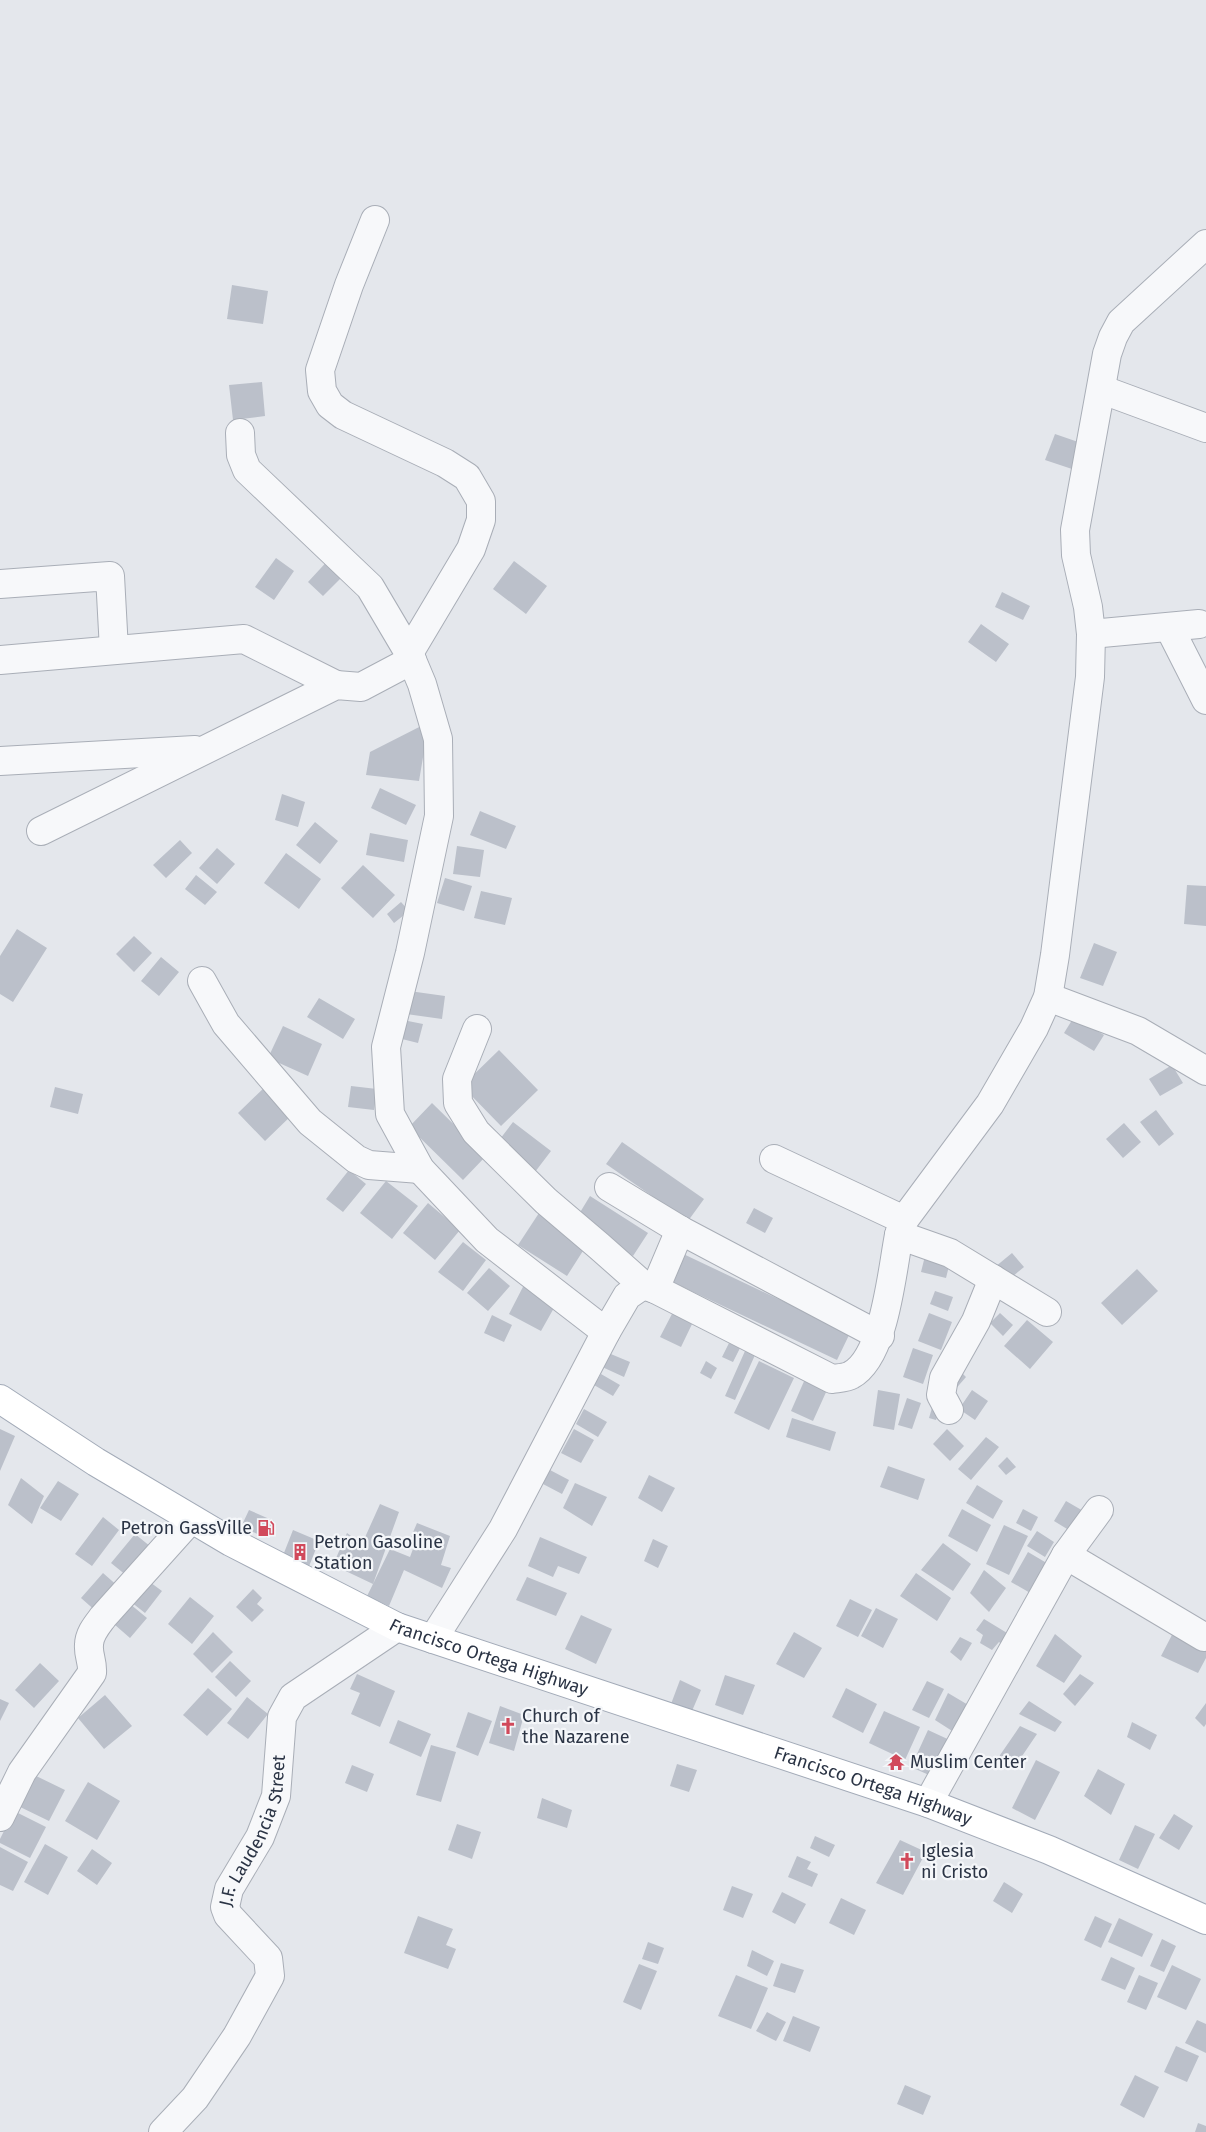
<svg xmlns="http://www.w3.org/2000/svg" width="1206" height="2132" viewBox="0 0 1206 2132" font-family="'Fira Sans',sans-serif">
<rect width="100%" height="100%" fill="#e4e7ec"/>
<path fill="#bbc0ca" d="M232,285l36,6 -5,33 -36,-5z
M262,382l3,34 -32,4 -4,-35z
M1055,434l29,10 -9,26 -30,-10z
M332,556l16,15 -25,25 -15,-14z
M276,558l18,13 -20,29 -19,-13z
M514,561l33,25 -21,28 -33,-25z
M1002,592l28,14 -7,14 -28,-13z
M981,624l28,20 -13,18 -28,-20z
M429,722l-10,59 -53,-6 4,-23z
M380,788l36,17 -10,20 -35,-17z
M282,794l23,8 -7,25 -23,-7z
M480,811l36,15 -10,23 -36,-14z
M315,822l23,19 -18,23 -24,-19z
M370,833l38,7 -4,22 -38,-7z
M180,840l12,13 -26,25 -13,-13z
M457,846l27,4 -4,27 -27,-3z
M217,848l18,16 -18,20 -18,-16z
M286,853l35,26 -22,30 -35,-26z
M363,865l32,30 -22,23 -32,-30z
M196,875l21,17 -12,13 -20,-16z
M445,878l27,8 -8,25 -27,-8z
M1187,885l19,1v40l-22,-2z
M481,891l31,7 -7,27 -31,-7z
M401,902l8,9 -15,12 -7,-9z
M17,929l30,19 -34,54 -13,-8v-38z
M134,936l18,17 -18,19 -18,-18z
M1094,943l23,9 -14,34 -23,-8z
M161,957l18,15 -20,24 -18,-15z
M402,990l43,6 -3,23 -43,-6z
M319,998l36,21 -12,20 -36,-22z
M1074,1017l30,18 -10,16 -30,-18z
M398,1019l25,5 -5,19 -24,-6z
M283,1026l39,18 -14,32 -40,-18z
M499,1050l39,40 -37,36 -39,-40z
M1172,1065l11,18 -23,13 -11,-17z
M267,1085l27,28 -29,28 -27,-28z
M351,1086l26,3 -3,21 -26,-3z
M55,1087l28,7 -5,20 -28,-7z
M432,1103l54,53 -23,24 -54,-53z
M1156,1110l18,24 -15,12 -19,-24z
M513,1122l38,29 -16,21 -38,-29z
M1124,1123l17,19 -18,16 -17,-19z
M622,1142l82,57 -16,22 -82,-57z
M349,1170l17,14 -23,28 -17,-13z
M386,1181l32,25 -26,33 -32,-26z
M590,1196l58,37 -15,23 -57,-37z
M428,1203l32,27 -25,30 -32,-27z
M754,1208l19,10 -8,15 -19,-10z
M539,1213l49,30 -21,33 -49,-31z
M463,1242l23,18 -23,31 -25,-19z
M677,1251l173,82 -13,27 -173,-82z
M926,1252l25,6 -5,20 -25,-6z
M1012,1253l12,14 -17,14 -12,-14z
M489,1268l21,18 -22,25 -21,-18z
M1137,1269l21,22 -36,34 -21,-22z
M526,1281l33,18 -18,32 -32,-17z
M935,1291l18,6 -5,14 -18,-7z
M673,1312l20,10 -12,25 -21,-10z
M929,1313l23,9 -11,28 -23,-9z
M1000,1313l13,12 -10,11 -13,-13z
M492,1315l20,10 -8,17 -20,-9z
M1027,1320l26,22 -23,27 -26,-23z
M729,1343l11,5 -7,14 -11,-5z
M913,1348l20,7 -10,29 -20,-7z
M745,1351l10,4 -20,45 -10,-4z
M606,1352l24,10 -6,15 -24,-11z
M706,1361l11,7 -6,11 -11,-6z
M759,1361l35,17 -25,52 -35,-17z
M960,1371l6,6 -13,15z
M601,1374l19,11 -7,11 -19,-11z
M805,1379l22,11 -14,31 -22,-10z
M878,1390l22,4 -6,36 -21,-4z
M972,1390l16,11 -13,19 -16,-11z
M907,1398l14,5 -9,26 -14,-4z
M932,1408l8,2 -4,10 -7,-2z
M584,1409l23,13 -9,15 -22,-13z
M792,1418l44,14 -6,19 -44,-14z
M0,1429l15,7 -15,35z
M574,1429l20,11 -13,23 -20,-10z
M947,1429l17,17 -14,15 -17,-17z
M986,1437l13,10 -28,33 -13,-11z
M1007,1457l9,10 -10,8 -8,-9z
M888,1466l37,13 -7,21 -38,-13z
M550,1470l19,10 -7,14 -19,-10z
M649,1475l26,13 -13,24 -24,-14z
M21,1478l23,18 -12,28 -24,-19z
M58,1481l21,13 -18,27 -21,-13z
M575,1483l32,14 -15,29 -29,-18z
M977,1485l26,16 -10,18 -27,-16z
M1066,1501l19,11 -13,20 -18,-11z
M380,1504l19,8 -26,72 17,-35 20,8 7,-19 -6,-1 6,-14 33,13 -9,29 10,3 -9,20 -38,-18 -15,36 -22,-10 6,-12 -40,-19 14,-32 15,11z
M962,1509l29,16 -14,27 -29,-16z
M1023,1509l15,8 -7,14 -15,-8z
M249,1510l25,11 -7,17 -26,-11z
M103,1517l16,13 -27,36 -17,-12z
M1004,1525l24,11 -19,39 -23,-11z
M293,1530l26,11 -13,33 -26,-11z
M1037,1531l17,11 -9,15 -18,-11z
M135,1534l21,17 -24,29 -21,-17z
M540,1537l47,20 -8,17 -21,-8 -5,11 -25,-11z
M653,1539l15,7 -10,22 -14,-7z
M943,1543l28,21 -18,27 -32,-21z
M1028,1552l22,13 -18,29 -21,-12z
M984,1570l22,18 -17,24 -19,-19z
M103,1573l17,15 -22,25 -17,-15z
M916,1573l35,25 -14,23 -37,-25z
M143,1577l19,14 -17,22 -19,-15z
M527,1577l40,16 -11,23 -40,-16z
M253,1589l9,9 -5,6 7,6 -12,12 -16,-15z
M190,1597l24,19 -22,28 -24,-20z
M124,1599l23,19 -17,20 -23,-20z
M850,1599l22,11 -14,27 -22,-11z
M876,1608l22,11 -15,29 -22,-12z
M581,1615l31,14 -16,35 -31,-15z
M984,1619l28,17 -7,11 -6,-5 -7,8 -12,-7 3,-8 -7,-5z
M213,1632l20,20 -21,21 -19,-19z
M794,1632l28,16 -18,30 -28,-14z
M1173,1633l33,16v9l-8,15 -37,-17z
M1055,1634l27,22 -18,27 -28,-17z
M960,1637l12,6 -11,18 -11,-9z
M230,1661l21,20 -15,16 -21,-20z
M40,1663l19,18 -25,27 -19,-18z
M357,1674l38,17 -15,36 -29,-13 9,-21 -10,-4z
M1080,1674l14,9 -19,23 -12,-12z
M725,1675l30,10 -12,30 -28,-10z
M680,1680l21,10 -9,21 -21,-7z
M927,1681l17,8 -15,29 -17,-8z
M208,1688l24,21 -25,27 -24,-21z
M846,1688l31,16 -14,29 -31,-16z
M948,1693l27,16 -15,27 -25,-16z
M105,1695l27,31 -28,23 -26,-31z
M247,1697l21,17 -20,25 -21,-16z
M0,1699l9,4 -9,18z
M1029,1701l33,21 -7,10 -36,-18z
M1206,1703v21l-2,3 -9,-9z
M500,1706l24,9 -10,36 -25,-8z
M884,1711l36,16 -15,33 -36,-17z
M468,1712l24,9 -14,35 -22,-9z
M398,1720l33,14 -10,23 -32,-14z
M1132,1722l25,13 -7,15 -23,-13z
M1020,1726l17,8 -23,34 -16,-10z
M928,1730l26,12 -16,37 -27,-12z
M431,1745l25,7 -15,50 -25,-7z
M1036,1760l24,12 -25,48 -23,-12z
M677,1764l20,6 -8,22 -19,-6z
M352,1765l22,9 -7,18 -22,-9z
M1098,1769l27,15 -14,31 -27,-19z
M30,1773l35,17 -16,31 -35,-17z
M88,1782l32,19 -23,39 -32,-19z
M542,1798l30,12 -5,18 -30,-10z
M14,1811l32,16 -16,31 -30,-15v-4z
M1174,1814l19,12 -14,24 -20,-12z
M457,1824l24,8 -9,27 -24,-9z
M1135,1825l20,9 -17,35 -19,-9z
M815,1836l20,9 -6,12 -19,-9z
M900,1840l26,12 -23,43 -27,-12z
M45,1844l23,13 -20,38 -24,-13z
M0,1847l28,15 -15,29 -13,-6z
M92,1849l20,14 -15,22 -20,-14z
M797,1856l14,6 -4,7 11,5 -6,13 -24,-10z
M1004,1882l19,12 -11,19 -19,-12z
M732,1886l21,8 -10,24 -20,-8z
M782,1892l24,12 -11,20 -23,-12z
M841,1898l25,12 -12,25 -25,-12z
M418,1916l35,13 -7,16 10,4 -8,20 -44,-16z
M1095,1916l17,8 -11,24 -17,-8z
M1119,1918l34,16 -11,23 -34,-15z
M1162,1939l14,7 -12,26 -14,-6z
M648,1942l16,6 -6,16 -16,-5z
M752,1950l22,11 -7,15 -20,-10z
M1111,1957l24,11 -10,22 -24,-10z
M781,1963l23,7 -9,23 -22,-7z
M639,1964l18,7 -16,39 -18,-8z
M1172,1965l29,14 -15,31 -29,-13z
M736,1975l32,13 -17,41 -33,-13z
M1139,1975l19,8 -12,27 -19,-8z
M767,2012l19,10 -10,19 -20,-10z
M793,2016l27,11 -10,25 -27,-11z
M1197,2020l9,4v29l-21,-10z
M1176,2046l23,10 -12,26 -23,-10z
M1135,2075l24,12 -15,31 -24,-13z
M905,2085l26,11 -8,19 -26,-11z
M1198,2123l8,3v6h-11z"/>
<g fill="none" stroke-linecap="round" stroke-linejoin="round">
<g stroke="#a9aeb7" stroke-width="30">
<g id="minor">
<path d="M375,220l-26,65 -29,85 2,21 8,14 13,10 102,48 22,14 14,24v19l-10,29 -62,104"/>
<path d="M1103,390l103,38"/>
<path d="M240,433l1,22 6,15 123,117 39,66 13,31 16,55 1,77 -29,137 -24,94 4,67 30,55 67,71 119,92"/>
<path d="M0,584l110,-8 4,74"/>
<path d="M1169,627l37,73"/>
<path d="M1091,634l108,-10"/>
<path d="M0,660l244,-21 92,46"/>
<path d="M0,761l195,-11"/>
<path d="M41,831l295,-146 25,2 51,-27"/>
<path d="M202,981l24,43 84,98 46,37 13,6 51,4"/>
<path d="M1048,997l90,34 68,40"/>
<path d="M477,1029l-20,50 1,24 18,29 70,69 53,45 44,39 12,4 177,90c6,-1 14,-1 19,-4 34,-18 41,-105 48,-140l5,-15 86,-116 44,-76 14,-31 7,-42 35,-278 1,-43 -3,-27 -12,-52 -1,-25 32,-176 6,-17 8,-15 85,-78"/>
<path d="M774,1159l130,61"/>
<path d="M609,1187l71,43 200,106"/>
<path d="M899,1235l51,18 97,59"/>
<path d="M655,1289l25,-59"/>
<path d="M949,1410l-8,-15 3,-17 32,-57 17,-42"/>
<path d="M1066,1555l138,82"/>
<path d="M433,1639l70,-110 103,-197 21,-36 16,-11"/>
<path d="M928,1803l138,-248 33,-45"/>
<path d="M0,1817l22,-45 70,-99c1,-11 -4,-18 -3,-28 0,-11 8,-20 14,-28l88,-98"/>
<path id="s1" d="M163,2132l32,-34 42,-62 33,-60 -2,-18 -40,-43 -3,-8 4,-18 31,-52 16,-41 6,-79 11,-20 104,-70"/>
</g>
</g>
<g stroke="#a3abb8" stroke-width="30">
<g id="major">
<path id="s2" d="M0,1399l96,63 135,80 166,85 531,176 121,47 157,70"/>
</g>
</g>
<use href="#minor" stroke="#f7f8fa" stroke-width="28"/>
<use href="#major" stroke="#fff" stroke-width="28"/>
</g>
<defs>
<g id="fuel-bare" transform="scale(1.35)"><path d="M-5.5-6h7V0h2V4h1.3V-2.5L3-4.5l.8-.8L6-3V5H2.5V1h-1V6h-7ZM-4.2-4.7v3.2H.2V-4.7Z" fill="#d1495b" stroke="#f4f6f9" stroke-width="2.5" paint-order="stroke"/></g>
<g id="building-bare" transform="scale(1.35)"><path d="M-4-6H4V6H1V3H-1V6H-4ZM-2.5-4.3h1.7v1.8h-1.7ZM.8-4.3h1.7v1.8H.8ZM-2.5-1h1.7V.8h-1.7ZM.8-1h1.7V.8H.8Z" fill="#d1495b" stroke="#f4f6f9" stroke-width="2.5" paint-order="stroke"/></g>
<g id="church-bare" transform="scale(1.35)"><path d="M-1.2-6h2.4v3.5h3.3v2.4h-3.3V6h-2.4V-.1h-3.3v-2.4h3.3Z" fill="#d1495b" stroke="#f4f6f9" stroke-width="2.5" paint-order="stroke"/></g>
<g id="temple-bare" transform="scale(1.35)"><path d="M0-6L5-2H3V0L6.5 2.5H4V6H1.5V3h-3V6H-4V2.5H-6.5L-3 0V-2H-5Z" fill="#d1495b" stroke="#f4f6f9" stroke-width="2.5" paint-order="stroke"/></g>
</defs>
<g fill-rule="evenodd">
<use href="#fuel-bare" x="266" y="1528"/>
<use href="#building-bare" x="300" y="1552"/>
<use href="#church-bare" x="508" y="1726"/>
<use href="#temple-bare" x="896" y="1762"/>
<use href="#church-bare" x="907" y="1861"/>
</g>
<g text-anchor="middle" stroke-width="4.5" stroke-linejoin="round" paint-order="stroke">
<g font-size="18" fill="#2b3445" stroke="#f4f6f9" text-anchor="start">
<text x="252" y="1534" text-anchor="end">Petron GassVille</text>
<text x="314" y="1548">Petron Gasoline<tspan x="314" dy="21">Station</tspan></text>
<text x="522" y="1722">Church of<tspan x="522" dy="21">the Nazarene</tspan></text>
<text x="910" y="1768">Muslim Center</text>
<text x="921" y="1857">Iglesia<tspan x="921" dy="21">ni Cristo</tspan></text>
</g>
<g font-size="18" fill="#2b3445" stroke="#f4f6f9">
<text dy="6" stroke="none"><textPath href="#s2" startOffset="555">Francisco Ortega Highway</textPath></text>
<text dy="6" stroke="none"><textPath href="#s2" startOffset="960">Francisco Ortega Highway</textPath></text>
<text dy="6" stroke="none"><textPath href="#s1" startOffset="358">J.F. Laudencia Street</textPath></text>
</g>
</g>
</svg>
